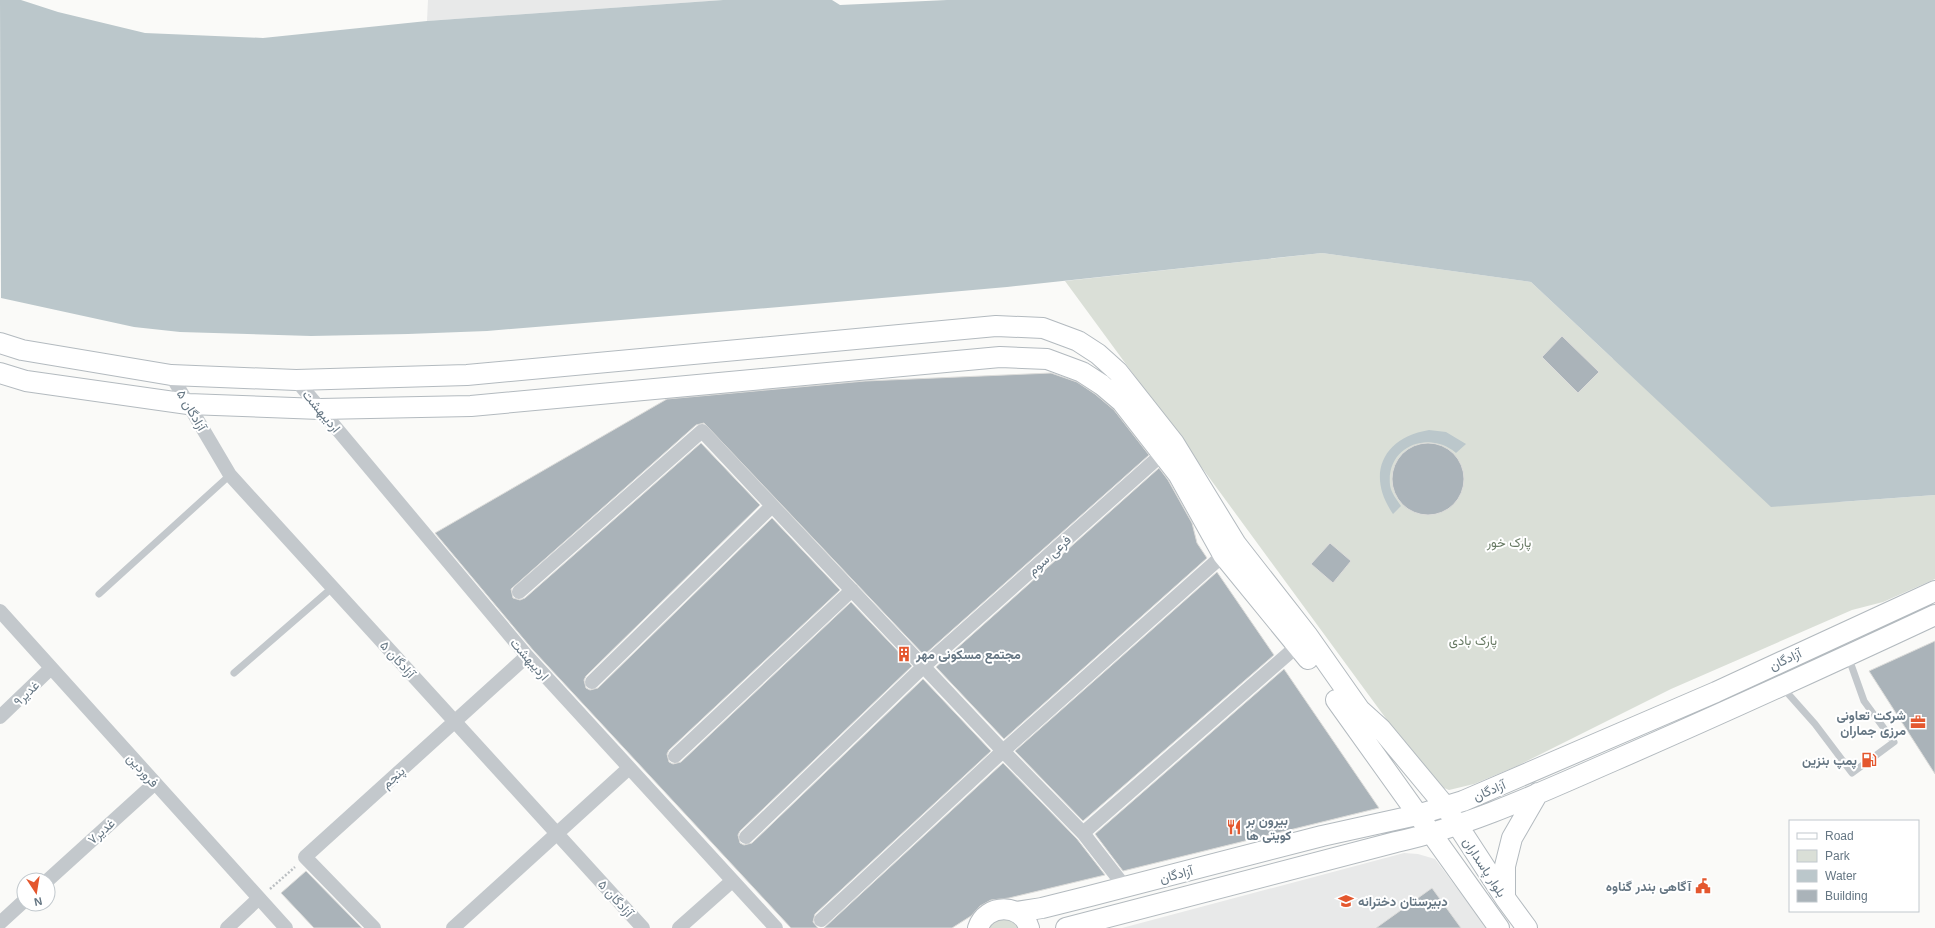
<svg xmlns="http://www.w3.org/2000/svg" width="1935" height="928" viewBox="0 0 1935 928" font-family="Helvetica,Vazirmatn,sans-serif">
<rect width="100%" height="100%" fill="#fafaf8"/>
<path fill="#e8e9e9" d="M428,0h295l-296,21z
M1404,853l14,1 17,5 52,69h-365z"/>
<path fill="#dadfd7" d="M1322,253l209,29 81,76 228,144 95,-7v84l-52,23 -31,8 -181,79 -154,77 -43,18 -25,6 -15,-6 -369,-503z
M1002,912l23,16h-43z"/>
<path fill="#bbc7cb" d="M0,0h21l37,12 87,21 118,5 164,-17 296,-21h109l8,5 107,-5h988v495l-164,12 -240,-225 -209,-29 -315,34 -216,19 -304,25 -79,3 -97,2 -131,-4 -46,-5 -133,-29z
M1429,430l17,2 20,12 -10,9c-27,-23 -70,-7 -66,32 1,8 7,15 11,21l-8,8c-27,-39 -11,-76 36,-84z
M1412 481a18 18 0 1 1 36 0a18 18 0 1 1-36 0Z"/>
<path fill="#aab3b9" stroke="#dcdcda" d="M1562,336l37,36 -21,21 -36,-36z
M1051,373l26,9 18,12 19,16 35,45 -225,200 -220,-232 -8,2 -185,164 2,9 7,2 5,-2 176,-155 59,62 -174,171 -2,4 2,8 4,2 8,-2 174,-170 68,72 -171,160 -2,4 2,8 4,2 8,-2 170,-160 61,64 -172,165 -2,4 2,8 4,2 8,-2 171,-164 68,72 -176,163 -2,8 5,6h-27l-258,-278 -98,-117 232,-134 198,-18z
M1392 479a36 36 0 1 1 72 0a36 36 0 1 1-72 0Z
M1159,468l9,12 24,43 5,20 10,15 -203,181 -68,-72z
M1330,543l21,18 -18,22 -22,-19z
M1217,572l57,83 -191,166 -68,-70z
M1935,641v133l-66,-103z
M1284,669l95,139 -256,63 -28,-37z
M1003,763l74,76 28,36 -96,23 -18,2 -11,6 -9,10 -19,12h-128z
M306,871l56,57h-48l-33,-35z
M1432,888l29,40h-85z"/>
<g fill="none" stroke-linecap="round" stroke-linejoin="round">
<g stroke="#b3babf" stroke-width="22">
<path id="secondary" d="M0,343l22,7 149,25 125,5 171,-5 529,-49 47,2 35,13 20,13 20,18 56,71 62,101 72,92 52,74 21,19 64,77 60,92 22,30
M0,373l26,8 162,23 132,5 151,-3 529,-49 47,2 35,13 20,13 20,17 56,72 45,81 85,104
M1336,700l163,228
M1505,898v-32l7,-28 26,-45
M1016,912l26,-4 48,-12 232,-60 95,-21 46,-14 253,-109 219,-101
M978,928c8,-25 44,-25 51,0
M1066,928l330,-86c74,-16 148,-51 217,-81 108,-47 215,-96 322,-146"/>
</g>
<path stroke="#bbbfc2" stroke-width="2.5" stroke-dasharray="2 2" stroke-linecap="butt" d="M270,889l25,-22"/>
<path stroke="#c3c8cc" stroke-width="7" d="M99,594l131,-119
M234,673l99,-86
M1783,688l32,36 37,49 42,-31 -30,-41 -16,-45"/>
<path stroke="#c3c8cc" stroke-width="14" d="M171,375l59,100 413,453
M296,380l231,276 249,272
M519,592l183,-161 301,320 80,82 221,-193
M0,611l286,317
M592,682l180,-176
M0,717l51,-49
M675,756l177,-166
M1083,833l42,54
M746,837l178,-171 245,-218
M48,880l107,-97
M821,920l182,-169 227,-202
M0,923l24,-22
M227,928l32,-30
M374,928l-69,-71 222,-201
M453,928l176,-160
M679,928l53,-47"/>
<use href="#secondary" stroke="#fff" stroke-width="20"/>
</g>
<defs>
<g id="building-bare" transform="scale(1.2)"><path d="M-4-6H4V6H1V3H-1V6H-4ZM-2.5-4.3h1.7v1.8h-1.7ZM.8-4.3h1.7v1.8H.8ZM-2.5-1h1.7V.8h-1.7ZM.8-1h1.7V.8H.8Z" fill="#e4572e" stroke="#fff" stroke-width="2.5" paint-order="stroke"/></g>
<g id="office-bare" transform="scale(1.2)"><path d="M-6-3h4V-5.5h4V-3h4V5H-6ZM-1-4.5V-3h2v-1.5ZM-6 0V1H6V0Z" fill="#e4572e" stroke="#fff" stroke-width="2.5" paint-order="stroke"/></g>
<g id="fuel-bare" transform="scale(1.2)"><path d="M-5.5-6h7V0h2V4h1.3V-2.5L3-4.5l.8-.8L6-3V5H2.5V1h-1V6h-7ZM-4.2-4.7v3.2H.2V-4.7Z" fill="#e4572e" stroke="#fff" stroke-width="2.5" paint-order="stroke"/></g>
<g id="restaurant-bare" transform="scale(1.2)"><path d="M-5-6h1v4h1v-4h1v4h1v-4h1v5L-1.5 .5V6h-2V.5L-5-1ZM5-6V6H3V1.5H1.5Q1.5-4 5-6Z" fill="#e4572e" stroke="#fff" stroke-width="2.5" paint-order="stroke"/></g>
<g id="civic-bare" transform="scale(1.2)"><path d="M-.6-6.5H3V-4.5H.6V-3L4-1V1h2V6H-6V1h2V-1L-.6-3ZM-1.2 2.5V6h2.4V2.5Z" fill="#e4572e" stroke="#fff" stroke-width="2.5" paint-order="stroke"/></g>
<g id="school-bare" transform="scale(1.2)"><path d="M0-5L7-2L0 1L-7-2ZM-4 1L0 2.5L4 1V4Q0 6-4 4Z" fill="#e4572e" stroke="#fff" stroke-width="2.5" paint-order="stroke"/></g>
</defs>
<g fill-rule="evenodd">
<use href="#building-bare" x="904" y="654"/>
<use href="#office-bare" x="1918" y="722"/>
<use href="#fuel-bare" x="1869" y="760"/>
<use href="#restaurant-bare" x="1234" y="827"/>
<use href="#civic-bare" x="1703" y="886"/>
<use href="#school-bare" x="1346" y="901"/>
</g>
<g text-anchor="middle" stroke-width="4" stroke-linejoin="round" paint-order="stroke">
<g font-size="13" fill="#657683" stroke="#fff">
<text transform="translate(192 410) rotate(59)" y="5">آزادگان ۵</text>
<text transform="translate(322 411) rotate(50)" y="5">اردیبهشت</text>
<text transform="translate(1049 555) rotate(-42)" y="5">فرعی سوم</text>
<text transform="translate(398 659) rotate(48)" y="5">آزادگان ۵</text>
<text transform="translate(530 659) rotate(49)" y="5">اردیبهشت</text>
<text transform="translate(1785 659) rotate(-25)" y="5">آزادگان</text>
<text transform="translate(26 693) rotate(-44)" y="5">غدیر۹</text>
<text transform="translate(143 770) rotate(48)" y="5">فروردین</text>
<text transform="translate(393 777) rotate(-42)" y="5">پنجم</text>
<text transform="translate(1489 790) rotate(-23)" y="5">آزادگان</text>
<text transform="translate(101 831) rotate(-42)" y="5">غدیر۷</text>
<text transform="translate(1485 867) rotate(57)" y="5">بلوار پاسداران</text>
<text transform="translate(1176 874) rotate(-15)" y="5">آزادگان</text>
<text transform="translate(616 898) rotate(48)" y="5">آزادگان ۵</text>
</g>
<g font-size="13" fill="#687a64" stroke="#fff">
<text x="1509" y="547">پارک خور</text>
<text x="1473" y="645">پارک بادی</text>
</g>
<g font-size="13" font-weight="bold" fill="#657683" stroke="#fff" text-anchor="start">
<text x="916" y="659">مجتمع مسکونی مهر</text>
<text x="1906" y="720" text-anchor="end">شرکت تعاونی<tspan x="1906" dy="15">مرزی جماران</tspan></text>
<text x="1857" y="765" text-anchor="end">پمپ بنزین</text>
<text x="1246" y="825">بیرون بر<tspan x="1246" dy="15">کویتی ها</tspan></text>
<text x="1691" y="891" text-anchor="end">آگاهی بندر گناوه</text>
<text x="1358" y="906">دبیرستان دخترانه</text>
</g>
</g>
<rect x="1789" y="820" width="130" height="92" fill="#ffffff" stroke="#c1c8cd"/>
<rect x="1797" y="833" width="20" height="6" fill="#ffffff" stroke="#c1c8cd"/>
<text x="1825" y="840" font-size="12" fill="#657683">Road</text>
<rect x="1797" y="850" width="20" height="12" fill="#dadfd7" stroke="#c1c8cd"/>
<text x="1825" y="860" font-size="12" fill="#657683">Park</text>
<rect x="1797" y="870" width="20" height="12" fill="#bbc7cb" stroke="#c1c8cd"/>
<text x="1825" y="880" font-size="12" fill="#657683">Water</text>
<rect x="1797" y="890" width="20" height="12" fill="#aab3b9" stroke="#c1c8cd"/>
<text x="1825" y="900" font-size="12" fill="#657683">Building</text>
<g transform="translate(36 892) rotate(168)"><circle r="19" fill="#ffffff" stroke="#c1c8cd"/>
<path d="M0-3L7 15L0 10L-7 15Z" fill="#e4572e"/>
<text y="-6" font-size="11" font-weight="bold" text-anchor="middle" fill="#657683">N</text>
</g>
</svg>
